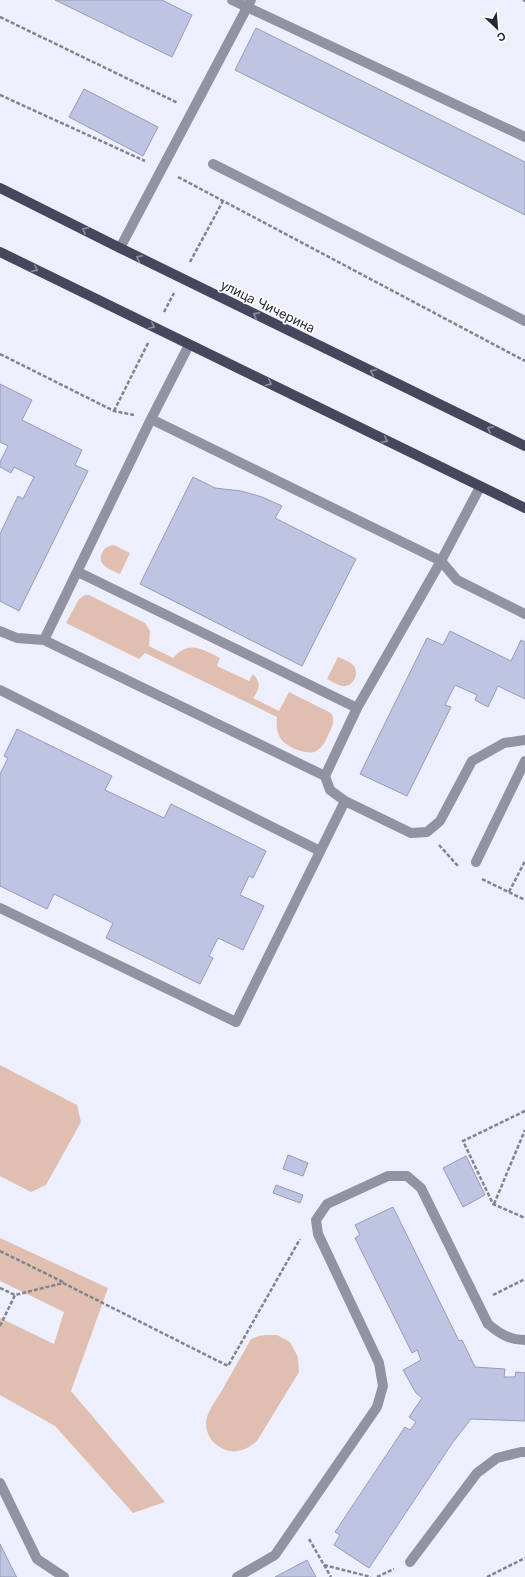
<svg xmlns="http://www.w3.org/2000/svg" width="525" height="1577" viewBox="0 0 525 1577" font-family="Inter,sans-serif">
<rect width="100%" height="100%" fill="#edeffc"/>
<path fill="#e1bfb0" d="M114,545l16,8 -10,21c-9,-4 -24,-9 -18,-21 3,-6 6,-7 12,-8z
M85,595h4l56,28 5,8 -1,15 24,12c17,-18 28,-9 47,0l-3,8 32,15 4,-7c8,8 7,15 0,24l26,13 10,-19 42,21c4,8 2,12 -2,20 -3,7 -6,14 -13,18 -5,3 -12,1 -18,-1 -17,-6 -23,-15 -21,-33l-132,-64 -6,6 -73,-36 13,-24z
M338,657c5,2 13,5 16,9 6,9 -2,22 -12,20 -5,-1 -11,-5 -15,-7z
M0,1065l77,40 4,17 -35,63 -15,7 -31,-16z
M0,1238l108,50 -37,103 94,111 -32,11 -78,-87 -55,-31v-77l54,26 10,-32 -64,-31z
M266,1335h11l13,7 8,15 1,15 -42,69c-9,8 -19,13 -31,9 -14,-4 -23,-19 -19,-33 3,-9 9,-17 14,-25 10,-18 20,-35 30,-53l8,-3z"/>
<path fill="#bfc4e3" stroke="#969ab8" d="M55,0h107l30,15 -20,42z
M256,28l269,134v53l-290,-145z
M84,89l74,38 -15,29 -74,-39z
M0,384l32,16 -10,20 60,30 -7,15 13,6 -69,140 -19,-10v-67l18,-38 5,3 11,-22 -20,-10 -3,6 -11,-6v-5l8,-16 -8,-4z
M193,477l22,11 26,3 21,6 20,9 -7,12 81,41 -54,107 -162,-82z
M450,631l61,30 10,-21 4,2v57l-27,-13 -10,21 -13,-7 2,-5 -22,-10 -10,20 6,2 -44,89 -47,-22 67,-136 16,7z
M17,729l95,47 -7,14 59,28 7,-14 95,47 -13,27 -4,-2 -9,19 24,11 -21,44 -25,-12 -9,18 4,2 -13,26 -94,-46 7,-15 -59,-29 -7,15 -47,-23v-112l8,-16 -4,-2z
M288,1155l20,8 -5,13 -20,-7z
M466,1156l19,39 -22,12 -20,-39z
M276,1185l27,10 -3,8 -27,-10z
M393,1207l66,134 3,-1 13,27 30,2 -1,8h11l1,-5 9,1v48l-54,-2 -18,23 -84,126 -35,-23 6,-10 -5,-3 70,-105 5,3 6,-8 -7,-5 13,-19 -6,-5 -13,-23 18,-10 -4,-10 -5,3 -57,-115 5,-3 -5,-10z
M0,1544l16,32 1,1h-17z
M307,1560l9,17h-41z"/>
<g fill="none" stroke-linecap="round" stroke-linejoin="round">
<path stroke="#81838f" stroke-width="2.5" stroke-dasharray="4 2" stroke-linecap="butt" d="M523,0l2,1
M0,17l178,86
M0,95l145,66
M178,177l347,184
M190,262l33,-61
M164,312l10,-19
M0,354l114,57 20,4
M114,411l34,-68
M439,845l19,21
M482,879l43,21
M509,892l16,-31
M525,1111l-62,30 30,63 32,14
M494,1204l31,-74
M0,1251l63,31
M0,1288l15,7 48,-12 165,83 72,-127
M493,1295l32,-16
M0,1326l15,-31
M309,1539l22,38
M324,1565l47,12
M377,1577l17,-8
M487,1577l38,-19"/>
<path stroke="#9093a0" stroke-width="10" d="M232,0l293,137
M213,164l312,157
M120,248l131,-248
M151,419l290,142 16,19 68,34
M78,572l279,136
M0,631l17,7 27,2 281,136 5,14 15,11 66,32 16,-1 13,-11 32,-60 32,-18 21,-3
M44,640l107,-221 38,-74
M0,690l320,161
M325,776l32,-68 84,-147 39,-74
M476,862l49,-101
M0,908l236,114 109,-221
M0,1483l37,76 27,18
M410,1562l67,-89 20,-15 24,-6h4
M237,1577l38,-22 102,-148 6,-21 -4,-23 -61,-129 -2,-14 11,-16 61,-28h19l14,12 67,136c12,10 22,16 37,16"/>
<path stroke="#45485d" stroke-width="10" d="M0,188l120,60 405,198
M0,252l525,256"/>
</g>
<defs><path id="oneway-chevron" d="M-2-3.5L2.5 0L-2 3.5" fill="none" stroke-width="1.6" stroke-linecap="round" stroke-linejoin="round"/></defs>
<g stroke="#8f919e">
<use href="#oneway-chevron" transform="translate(85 230) rotate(-153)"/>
<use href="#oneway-chevron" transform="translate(139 258) rotate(-154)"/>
<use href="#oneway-chevron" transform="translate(35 269) rotate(26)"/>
<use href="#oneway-chevron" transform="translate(256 315) rotate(-154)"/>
<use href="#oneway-chevron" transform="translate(152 326) rotate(26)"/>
<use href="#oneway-chevron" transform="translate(373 372) rotate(-154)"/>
<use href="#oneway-chevron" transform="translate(269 383) rotate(26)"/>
<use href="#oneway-chevron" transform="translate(490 429) rotate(-154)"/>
<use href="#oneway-chevron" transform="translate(385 440) rotate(26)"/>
</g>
<g text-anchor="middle" stroke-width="3" stroke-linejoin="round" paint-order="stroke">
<g font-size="13" fill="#262834" stroke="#fff">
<text transform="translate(268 306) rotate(26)" y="5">улица Чичерина</text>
</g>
</g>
<g transform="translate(497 28) rotate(154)" stroke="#ffffff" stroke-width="3" paint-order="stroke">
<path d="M0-3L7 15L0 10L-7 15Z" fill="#262834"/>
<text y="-6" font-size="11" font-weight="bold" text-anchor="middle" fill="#262834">С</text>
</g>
</svg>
